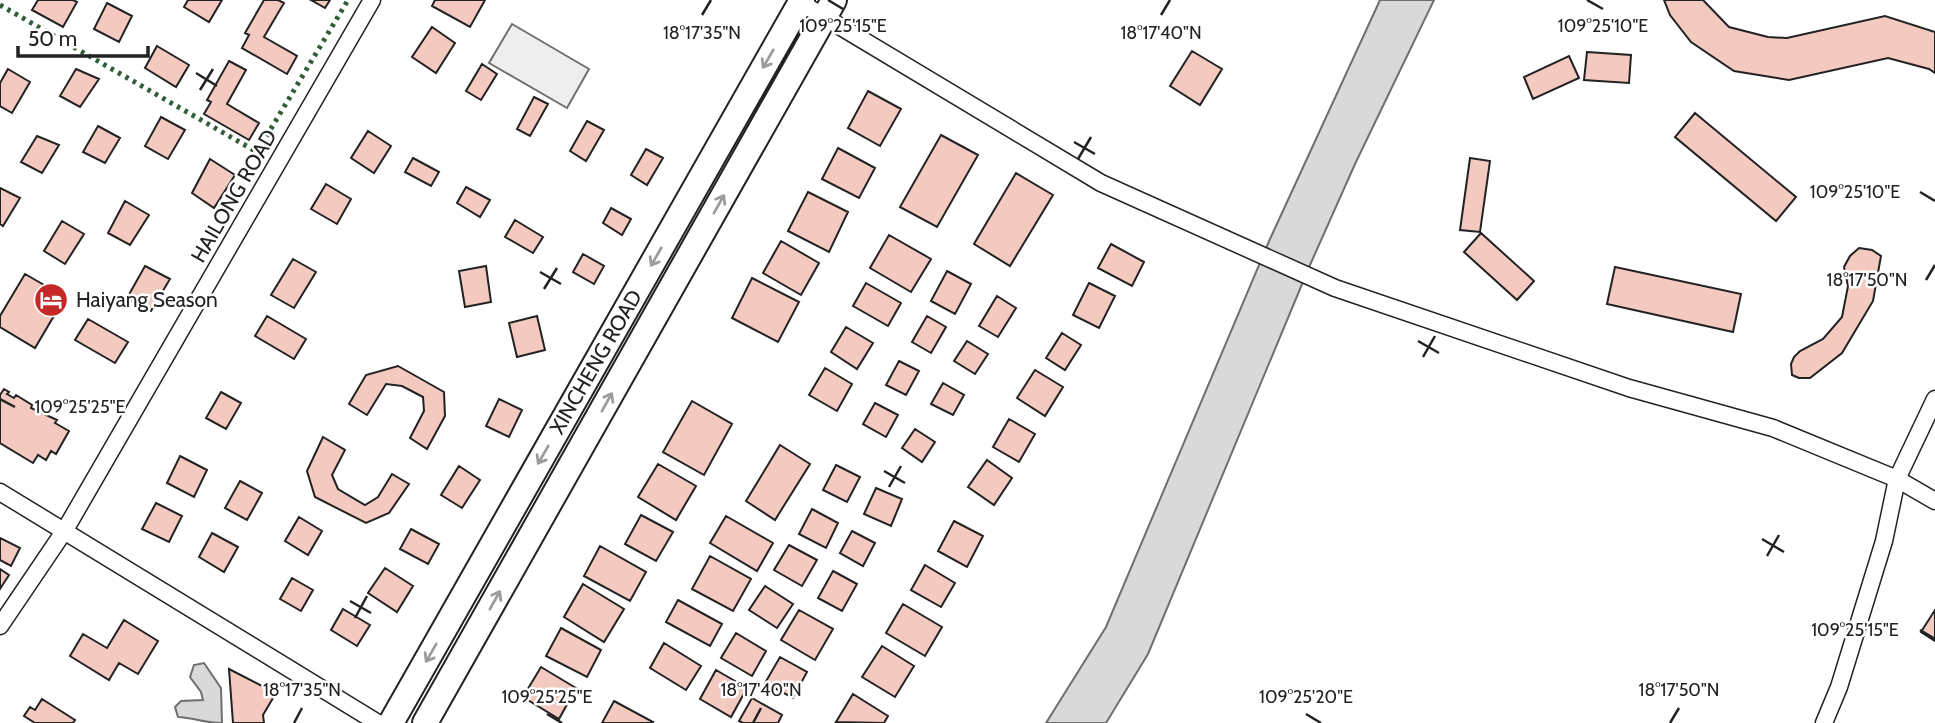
<svg xmlns="http://www.w3.org/2000/svg" width="1935" height="723" viewBox="0 0 1935 723" font-family="Cabin,sans-serif">
<rect width="100%" height="100%" fill="#fff"/>
<path fill="#eee" stroke="#6f6f6f" stroke-width="2" d="M512,24l77,45 -22,39 -78,-45z"/>
<path fill="#d9d9d9" stroke="#6f6f6f" stroke-width="2" d="M1380,0h54l-79,164 -45,101 -162,389 -42,69h-60l60,-96 164,-388z
M204,663l17,25 1,35c-16,0 -28,-5 -44,-6l-3,-10 6,-6 22,-1 -2,-8 -11,-15 4,-12z"/>
<path fill="#f3c9c0" stroke="#222" stroke-width="2" d="M38,0h35l4,2 -14,25 -31,-17z
M188,0h34l-13,22 -25,-15z
M264,0h14l6,3 -20,34 33,19 -10,18 -45,-26 7,-13 -4,-2z
M311,0h19l-5,8z
M435,0h50l-15,27 -38,-21z
M1664,0h39l26,27 39,10 19,1 98,-22 50,16v41l-6,-4 -41,-11 -99,22 -55,-9 -43,-29 -21,-27z
M107,3l25,13 -13,26 -25,-13z
M432,27l23,16 -19,30 -24,-16z
M157,46l32,19 -13,22 -31,-19z
M1192,51l30,18 -22,36 -30,-19z
M1587,52l44,3 -2,28 -45,-3z
M1569,56l10,22 -46,21 -9,-22z
M229,61l17,9 -19,34 32,19 -10,17 -45,-26 7,-12 -4,-2z
M482,64l15,10 -16,26 -15,-9z
M8,69l22,13 -18,31 -12,-7v-23z
M76,69l23,10 -19,28 -20,-11z
M868,91l33,18 -21,37 -32,-18z
M534,97l14,7 -18,32 -13,-7z
M1695,113l101,84 -20,24 -101,-84z
M161,117l24,13 -17,29 -23,-13z
M587,121l17,9 -18,31 -16,-10z
M98,126l22,12 -15,25 -22,-11z
M368,131l23,15 -17,27 -23,-15z
M941,135l37,20 -41,72 -37,-20z
M37,136l22,9 -17,28 -21,-11z
M838,148l37,20 -16,30 -37,-19z
M646,149l17,9 -16,27 -16,-10z
M413,158l26,14 -8,14 -26,-14z
M1470,158l20,3 -10,71 -20,-2z
M210,159l25,16 -21,33 -22,-15z
M1016,173l37,22 -43,71 -36,-22z
M326,184l25,15 -14,25 -26,-15z
M466,187l24,13 -10,17 -23,-14z
M0,188l20,10 -17,28 -3,-2z
M808,192l40,20 -19,40 -41,-21z
M125,201l24,14 -19,30 -22,-12z
M611,208l20,11 -9,16 -19,-12z
M515,220l28,17 -10,16 -28,-16z
M62,221l22,13 -19,30 -21,-13z
M1481,233l53,48 -17,19 -53,-48z
M889,235l42,24 -20,33 -41,-24z
M781,241l38,22 -18,32 -38,-22z
M1111,244l33,18 -12,24 -34,-18z
M1859,248l13,2 9,6 -8,45 -31,52 -32,25h-11l-7,-3 -1,-11 3,-7 6,-6 23,-12 19,-22 6,-31 -4,-19 6,-11z
M583,254l21,12 -10,18 -21,-12z
M293,259l23,13 -22,36 -23,-13z
M145,266l25,13 -19,32 -24,-13z
M486,266l5,36 -26,5 -6,-36z
M1615,267l126,27 -8,38 -126,-28z
M947,271l24,13 -16,30 -24,-13z
M25,274l40,23 -30,51 -35,-21v-11z
M752,278l47,24 -21,40 -46,-24z
M866,283l35,20 -13,23 -35,-20z
M1089,283l26,13 -16,32 -26,-13z
M997,296l19,12 -18,29 -19,-11z
M267,316l39,23 -12,20 -39,-23z
M537,316l8,34 -28,7 -8,-34z
M927,316l19,11 -15,26 -19,-11z
M88,319l40,23 -13,21 -40,-23z
M846,327l27,16 -16,26 -26,-17z
M1062,333l19,12 -16,25 -19,-12z
M967,341l21,13 -13,20 -21,-13z
M899,361l20,10 -13,24 -20,-10z
M398,366l46,26 1,24 -18,33 -17,-11 14,-27 -1,-14 -21,-11 -16,-2 -19,31 -18,-11 17,-29z
M825,368l27,16 -15,27 -28,-16z
M1035,370l28,17 -18,29 -28,-18z
M943,383l21,12 -11,20 -22,-11z
M4,389l5,3 -2,2 7,4 2,-3 16,10 -1,3 26,12 -2,3 14,8 -13,23 -5,-3 -5,9 -8,-5 -5,8 -33,-20v-48z
M221,392l20,11 -15,26 -20,-11z
M499,399l23,11 -13,27 -23,-11z
M692,401l40,23 -28,51 -41,-23z
M875,403l23,12 -12,22 -23,-13z
M1009,419l26,15 -16,28 -26,-15z
M915,429l20,13 -13,20 -20,-14z
M323,437l22,13 -13,25 6,14 27,16 13,-8 14,-23 17,10 -20,29 -23,10 -51,-26 -8,-26z
M780,445l30,19 -35,56 -29,-19z
M180,456l27,14 -13,27 -27,-14z
M987,460l25,18 -18,27 -26,-18z
M658,464l38,22 -20,34 -38,-23z
M836,465l24,12 -13,25 -24,-12z
M459,466l21,14 -18,28 -21,-13z
M240,481l22,12 -15,27 -22,-12z
M876,488l26,11 -11,27 -27,-12z
M156,503l26,13 -13,26 -27,-13z
M812,509l26,14 -12,25 -27,-14z
M641,515l32,17 -17,29 -31,-17z
M726,516l47,27 -16,28 -47,-28z
M299,517l23,14 -14,24 -23,-14z
M954,521l29,15 -16,31 -29,-16z
M411,529l28,15 -11,20 -28,-15z
M852,531l23,12 -12,23 -23,-13z
M212,533l26,14 -14,25 -25,-15z
M0,538l20,10 -9,18 -11,-6z
M789,545l28,15 -15,26 -28,-16z
M600,546l46,26 -16,29 -46,-25z
M710,556l41,23 -18,32 -41,-22z
M925,565l30,18 -14,24 -30,-17z
M385,568l28,18 -16,26 -29,-19z
M0,569l9,6 -9,14z
M833,571l24,13 -15,27 -24,-13z
M292,578l21,12 -12,21 -21,-12z
M583,584l41,25 -20,33 -40,-25z
M765,586l28,18 -16,24 -28,-18z
M678,600l44,24 -12,22 -44,-24z
M903,604l39,23 -17,29 -39,-23z
M343,609l27,16 -13,21 -26,-16z
M799,610l34,19 -18,31 -34,-20z
M1935,610v31l-14,-9z
M124,620l34,21 -20,33 -19,-11 -10,17 -39,-24 13,-22 24,14z
M561,628l40,22 -14,27 -41,-21z
M736,633l30,18 -14,25 -31,-18z
M664,643l37,23 -15,24 -36,-22z
M882,646l32,20 -19,31 -33,-20z
M780,657l27,15 -14,26 -28,-15z
M541,667l35,21 -17,31 -36,-22z
M229,669l47,24 -13,22 1,8h-31z
M716,670l31,18 -16,29 -31,-18z
M853,694l35,22 -4,7 -48,-1z
M752,698l30,17 -4,8h-35l-4,-2z
M42,699l33,21 -2,3h-38l-11,-7 6,-9 5,3z
M614,701l39,21 -1,1h-50z"/>
<g fill="none" stroke-linecap="round" stroke-linejoin="round">
<g stroke="#222" stroke-width="19">
<path id="street" d="M796,0l305,183 234,105 294,100 144,40 124,51 38,22
M0,492l378,231
M0,626l65,-96 307,-530
M1824,723l15,-36 45,-146 13,-62 38,-80"/>
</g>
<g stroke="#222" stroke-width="28">
<path id="primary" d="M391,723l411,-723
M425,723l409,-723"/>
</g>
<use href="#street" stroke="#fff" stroke-width="16"/>
<use href="#primary" stroke="#fff" stroke-width="24"/>
<path stroke="#2f5e38" stroke-width="5" stroke-dasharray="3.5 5" stroke-linecap="butt" d="M0,5l257,147 91,-152"/>
</g>
<defs><path id="oneway-shaft" d="M-6 0H5M1.5-3L5.5 0L1.5 3" fill="none" stroke-width="1.6" stroke-linecap="round" stroke-linejoin="round" transform="scale(1.75)"/></defs>
<g stroke="#9c9c9c">
<use href="#oneway-shaft" transform="translate(768 59) rotate(120)"/>
<use href="#oneway-shaft" transform="translate(719 204) rotate(-61)"/>
<use href="#oneway-shaft" transform="translate(656 257) rotate(120)"/>
<use href="#oneway-shaft" transform="translate(607 402) rotate(-61)"/>
<use href="#oneway-shaft" transform="translate(543 455) rotate(120)"/>
<use href="#oneway-shaft" transform="translate(495 600) rotate(-61)"/>
<use href="#oneway-shaft" transform="translate(431 653) rotate(120)"/>
</g>
<path fill="none" stroke="#222" stroke-width="2.5" d="M828,0l15,9M1587,0l16,9M702,15l9,-15M1161,15l9,-15M196,73l21,13M200,90l13,-21M1074,142l21,12M1078,159l13,-22M1920,192l15,9M540,272l21,12M1926,280l9,-15M544,289l13,-21M1418,341l21,12M1423,357l12,-21M0,399l15,8M884,471l21,12M889,487l12,-21M1762,539l22,13M1767,556l12,-21M350,601l21,12M355,618l12,-22M1920,630l15,9M547,714l15,9M1306,714l15,9M294,723l8,-15M753,723l8,-15M1670,723l9,-15"/>
<defs>
<g id="hotel-disc" transform="scale(1.75)"><circle r="9.5" fill="#c62828" stroke="#fff"/><path d="M-6-4.5h1.5V1H6V5H4.5V3h-9V5H-6ZM-4 0a1.8 1.8 0 1 1 3.6 0ZM.5 0V-2.5h3Q6-2.5 6 0Z" fill="#fff"/></g>
</defs>
<g fill-rule="evenodd">
<use href="#hotel-disc" x="51" y="300"/>
</g>
<g text-anchor="middle" stroke-width="5" stroke-linejoin="round" paint-order="stroke">
<g font-size="21" fill="#222" stroke="#fff">
<text transform="translate(234 196) rotate(-60)" y="7">HAILONG ROAD</text>
<text transform="translate(596 362) rotate(-60)" y="7">XINCHENG ROAD</text>
</g>
<g font-size="21" fill="#222" stroke="#fff" text-anchor="start">
<text x="76" y="307">Haiyang Season</text>
</g>
</g>
<g font-size="18" text-anchor="middle" fill="#222" stroke="#fff" stroke-width="5" stroke-linejoin="round" paint-order="stroke">
<text x="843" y="32">109°25'15"E</text>
<text x="1603" y="32">109°25'10"E</text>
<text x="702" y="39">18°17'35"N</text>
<text x="1161" y="39">18°17'40"N</text>
<text x="1855" y="198">109°25'10"E</text>
<text x="1867" y="286">18°17'50"N</text>
<text x="80" y="413">109°25'25"E</text>
<text x="1855" y="636">109°25'15"E</text>
<text x="302" y="696">18°17'35"N</text>
<text x="761" y="696">18°17'40"N</text>
<text x="1679" y="696">18°17'50"N</text>
<text x="547" y="703">109°25'25"E</text>
<text x="1306" y="703">109°25'20"E</text>
</g>
<path d="M18 46v10h130v-10" fill="none" stroke="#222222" stroke-width="3.5"/>
<text x="28" y="46" font-size="21" fill="#222222" stroke="#ffffff" stroke-width="5" paint-order="stroke">50 m</text>
</svg>
